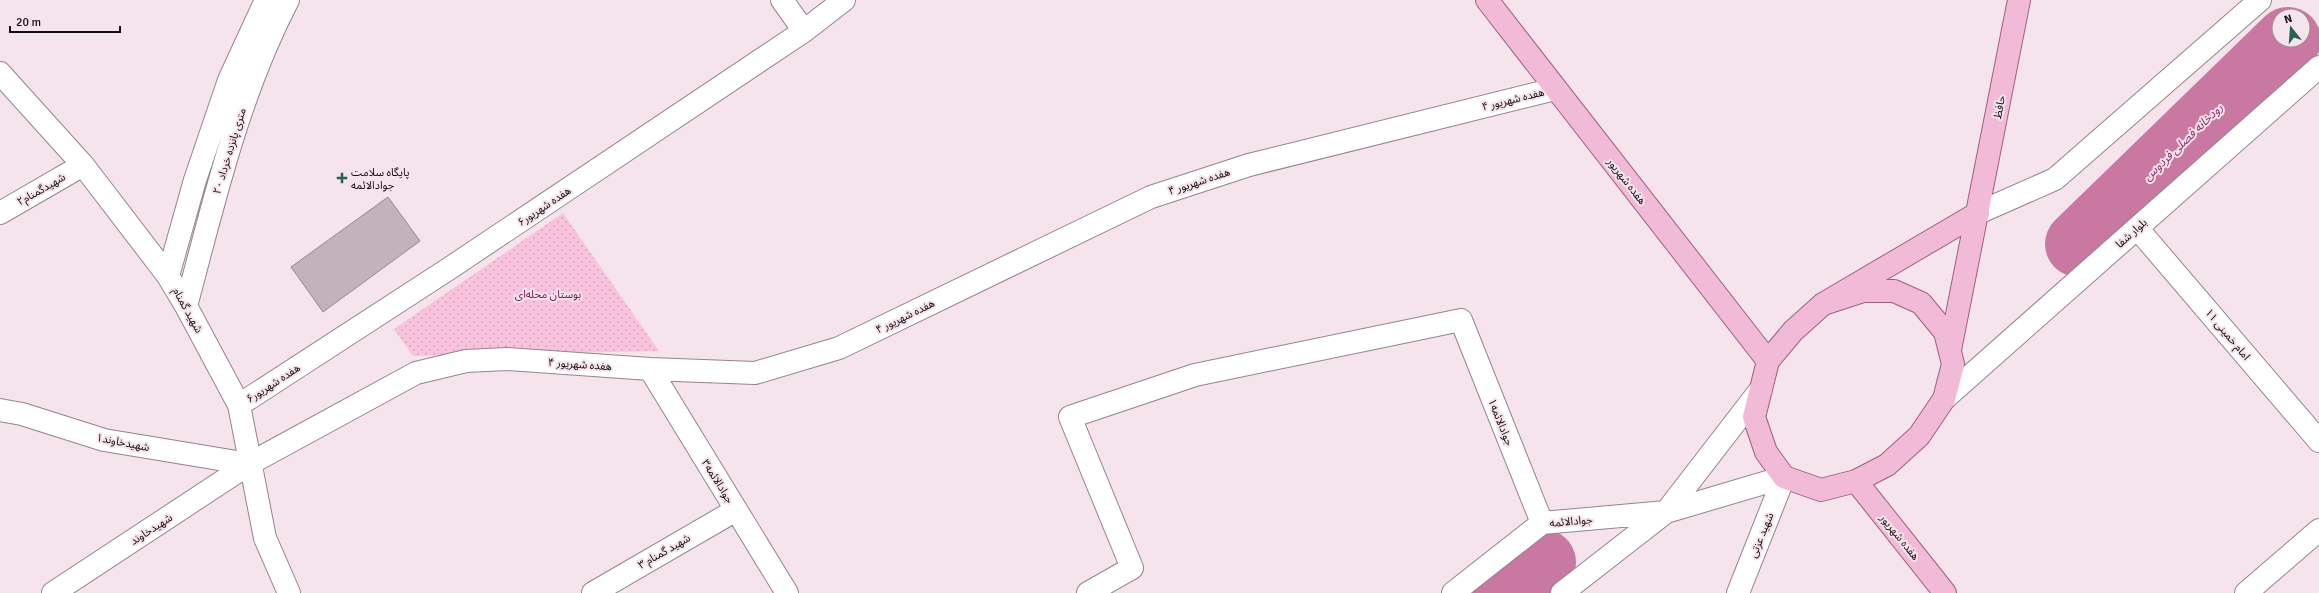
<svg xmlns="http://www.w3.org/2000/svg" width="2319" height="593" viewBox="0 0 2319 593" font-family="Signika,'Noto Sans Arabic',sans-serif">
<defs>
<pattern id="park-dots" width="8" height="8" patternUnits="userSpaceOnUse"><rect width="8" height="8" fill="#f9c3dd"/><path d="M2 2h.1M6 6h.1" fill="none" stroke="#d4a6bc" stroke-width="1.8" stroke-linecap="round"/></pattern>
</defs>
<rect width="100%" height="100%" fill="#f6e4ec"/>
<path fill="url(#park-dots)" d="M563,213l96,138 -246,5 -19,-27z"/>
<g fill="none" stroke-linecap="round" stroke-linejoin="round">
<path stroke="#c978a2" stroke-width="66" d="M2078,244l210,-204
M1504,593l39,-31"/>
</g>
<path fill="#c3b2b9" stroke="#988890" d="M388,197l32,44 -97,71 -32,-45z"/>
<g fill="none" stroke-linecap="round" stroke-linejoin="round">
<g stroke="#94848c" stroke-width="24">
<path id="minor" d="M782,0l22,31
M0,73l83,92 85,111 18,30 53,99 26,133 24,55
M0,213l83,-48
M1978,213l77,-34 205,-179
M2137,228l182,213
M168,276l27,-96 34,-100 37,-80
M186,306c28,-104 52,-210 102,-306
M650,369l137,224
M1944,399l375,-332
M239,405l211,-137 354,-237 40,-31
M0,410l22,4 82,26 145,24
M53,593l196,-129 167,-91 50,-12 41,-2 143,10 105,4 84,-25 312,-151 98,-32 306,-76
M593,593l143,-83
M1088,593l44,-25 -62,-151 125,-42 266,-55 81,203
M1453,593l89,-70 124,-11 118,-35
M1562,593l104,-81 95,-123
M1738,593l46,-116
M2246,593l73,-63"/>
</g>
<g stroke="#9d5f7f" stroke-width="24">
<path id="major" d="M1487,0l281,361
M1823,304l40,-13h31l27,12 24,29 8,32 -9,35 -25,37 -32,29 -31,16 -35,9 -37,-13 -18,-25 -12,-35 14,-56 25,-30 30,-27 155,-91
M1950,350l69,-350
M1856,481l89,112"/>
</g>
<use href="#minor" stroke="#fff" stroke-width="22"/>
<use href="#major" stroke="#f1bad7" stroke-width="22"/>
</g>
<path fill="#25634e" stroke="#f6e4ec" stroke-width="1.5" d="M340 172h4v4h4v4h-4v4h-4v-4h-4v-4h4z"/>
<g text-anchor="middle" stroke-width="4" stroke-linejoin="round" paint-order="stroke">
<g font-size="11" fill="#120c0f" stroke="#f6e4ec">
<text transform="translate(1513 99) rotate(-14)" y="4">هفده شهریور ۴</text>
<text transform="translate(1999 107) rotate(-79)" y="4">حافظ</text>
<text transform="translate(229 151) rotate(-73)" y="4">۲۰ متری پانزده خرداد</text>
<text transform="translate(1199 181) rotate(-18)" y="4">هفده شهریور ۴</text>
<text transform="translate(1627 181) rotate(52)" y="4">هفده شهریور</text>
<text transform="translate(41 189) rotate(-30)" y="4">شهیدگمنام۲</text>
<text transform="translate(544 206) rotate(-34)" y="4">هفده شهریور۶</text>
<text transform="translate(2131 233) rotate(-42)" y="4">بلوار شفا</text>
<text transform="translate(188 310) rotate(61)" y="4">شهید گمنام</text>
<text transform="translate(905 316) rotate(-26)" y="4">هفده شهریور ۴</text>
<text transform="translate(2228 334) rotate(50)" y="4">امام خمینی ۱۱</text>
<text transform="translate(580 364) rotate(4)" y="4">هفده شهریور ۴</text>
<text transform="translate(273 383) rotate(-33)" y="4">هفده شهریور۶</text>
<text transform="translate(1501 422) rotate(68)" y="4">جوادالائمه۱</text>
<text transform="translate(123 442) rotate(11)" y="4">شهیدخاوند۱</text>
<text transform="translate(718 481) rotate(58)" y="4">جوادالائمه۳</text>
<text transform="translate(1571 521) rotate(-5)" y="4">جوادالائمه</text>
<text transform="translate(151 529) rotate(-33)" y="4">شهیدخاوند</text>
<text transform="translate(1761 535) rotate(-68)" y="4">شهید عزتی</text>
<text transform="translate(1900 537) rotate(51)" y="4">هفده شهریور</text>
<text transform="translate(664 551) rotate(-30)" y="4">شهید گمنام ۳</text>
</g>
<g font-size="11" fill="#120c0f" stroke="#f6e4ec" text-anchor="start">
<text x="351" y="176">پایگاه سلامت<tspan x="351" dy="13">جوادالائمه</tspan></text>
</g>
<g font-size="11" fill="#74124f" stroke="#f6e4ec">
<text x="548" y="298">بوستان محله‌ای</text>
</g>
<g font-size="12" font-style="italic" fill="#8a2a62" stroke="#f6e4ec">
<text transform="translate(2183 142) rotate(-44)" y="4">رودخانه فصلی فردوس</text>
</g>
</g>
<g transform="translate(2291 28) rotate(343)"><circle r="19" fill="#f6e4ec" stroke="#9b8e94"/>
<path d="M0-3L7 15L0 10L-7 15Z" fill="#25634e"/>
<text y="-6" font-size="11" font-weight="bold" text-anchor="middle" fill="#120c0f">N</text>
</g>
<path d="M10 26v6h110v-6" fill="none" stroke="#120c0f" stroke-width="2"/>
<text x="16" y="26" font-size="12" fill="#120c0f" stroke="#f6e4ec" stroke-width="3" paint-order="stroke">20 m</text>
</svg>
